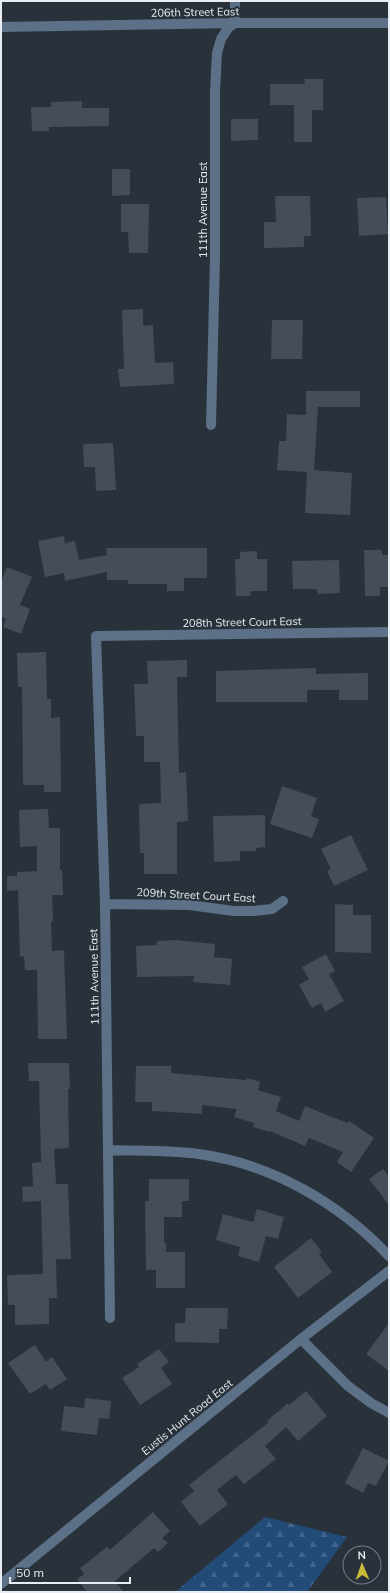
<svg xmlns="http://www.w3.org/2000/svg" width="390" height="1593" viewBox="0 0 390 1593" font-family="Mulish,sans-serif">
<defs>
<pattern id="forest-firs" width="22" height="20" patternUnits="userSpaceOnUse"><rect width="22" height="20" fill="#234b77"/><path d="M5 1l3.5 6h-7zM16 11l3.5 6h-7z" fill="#43658b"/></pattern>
</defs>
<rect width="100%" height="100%" fill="#29323b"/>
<path fill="url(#forest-firs)" d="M265,1517l82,20 -40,55h-132z"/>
<path fill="#444d58" d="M304,79h19v31h-11v32h-18v-37h-24v-21h35z
M82,101v7h27v18l-60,1v4h-17l-1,-24h20v-5z
M231,119h27v21l-27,1z
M112,169h18v26l-18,1z
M275,196h35l1,40h-7v11l-40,1v-26h12z
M386,197l2,37 -29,2 -2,-38z
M121,204h28l-1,49h-19l-1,-21h-7z
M143,309v17l10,-1 2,38 18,-1 1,22 -54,3 -2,-18h6l-2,-59z
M272,320h31l-1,39h-31z
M306,391h54v16h-42l-4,63 38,3 -2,42 -45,-2 2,-41 -30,-2 2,-29h7l1,-27 19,1z
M113,443l3,47 -20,1 -1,-24h-11l-1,-23z
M64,536l1,7 10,-2 4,19 28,-5 -1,-7h101v30h-23v13h-17v-7h-39v-4h-21v-8l-42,9 -1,-8 -19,4 -7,-36z
M364,550h18v5h7v32h-9v9h-15z
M257,551v8h10v32h-16l-1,5h-14l-1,-37h5v-7z
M339,560l1,33 -22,1 -1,-5h-24l-1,-28z
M7,567l25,10 -12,28 10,4 -9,25 -18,-7 3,-8 -5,-3v-34z
M46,652l1,47h4v19l9,-1 1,75h-17v-7h-21l-1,-98h-4l-1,-34z
M187,660v17h-10l2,96 7,-1 2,49 -11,1v52h-33v-21h-4l-1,-49 22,-1 -1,-41h-16v-26h-8l-2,-52h14l-1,-23z
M316,668v6l52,-1v27h-29v-10h-32v12h-91v-31z
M282,786l35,12 -6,18 8,3 -7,19 -42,-14z
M48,809l1,19h11v42h2l1,25h-11l1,26 -2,1 1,29 12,-1 3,89h-29l-1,-69h-12l-1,-14 -4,1 -2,-67 -11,1v-15h10v-4l20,-1v-25l-17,1 -1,-37z
M265,815v32l-9,1v3h-16v10l-26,1 -1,-46z
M351,835l17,35 -34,16 -7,-15 4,-2 -10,-20z
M335,904l18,1v10h18v38l-36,-1z
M176,940l39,4 -1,13 18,2 -2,26 -37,-3 1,-6 -57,1 -1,-31 21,-1v-4z
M326,954l9,17 -6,3 15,27 -19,11 -4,-9 -9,5 -13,-23 10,-6 -7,-12z
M28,1063h41l1,26h-2l1,59 -15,1 2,35h12l3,75h-15l1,39h-8v26l-34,1v-20h-7l-1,-30 36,-1 -2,-73 -18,1 -1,-15 11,-1 -1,-23 9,-1 -2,-81h-10z
M136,1066h35v7l75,7 1,-2 13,4 -2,8 23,7 -5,14 23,10 6,-15 42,17 2,-2 25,17 -23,34 -14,-10 6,-10 -34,-14 -4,8 -35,-15v1l-17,-5 1,-4 -20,-6 3,-8 -35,-4v9l-50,-3v-9h-17z
M383,1169l6,8v28l-20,-26z
M149,1179h40v22h-7v16h-18v26h2v9h19v36h-29v-18h-10l-1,-69h4z
M257,1209l27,8 -6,22 -12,-3 -7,26 -21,-6 2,-9 -24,-7 7,-26 30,8z
M311,1238l11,14 -3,2 13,18 -34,26 -24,-31z
M186,1308h42l-1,21h-8v14l-44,-1v-19h10z
M389,1323v48l-23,-17z
M35,1345l11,17 6,-5 15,22 -17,11 -4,-6 -16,10 -22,-31z
M159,1349l10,13 -8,6 11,16 -32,21 -18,-27 17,-11 -2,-3z
M306,1391l21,25 -29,25 -12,-14 -21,19 11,13 -32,25 -8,-9 -19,15 11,14 -28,22 -19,-24 13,-11 -5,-6 80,-63 -2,-1 21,-18 1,2z
M85,1398l26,3 -2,18 -10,-1 -2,17 -36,-4 3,-25 20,2z
M363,1448l26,13 -13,25 -8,-3 -5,10 -18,-10z
M153,1512l17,19 -8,7 6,5 -10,9 -4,-4 -39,33 9,11h-37l-10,-13 7,-5 -4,-6 27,-21 3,3z"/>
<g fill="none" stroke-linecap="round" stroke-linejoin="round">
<path stroke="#5c7087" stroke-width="10" d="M1,27l234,-4h154
M211,425l4,-168v-166l2,-38 4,-14 7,-11 7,-5v-22
M105,904l84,1 45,6h19l19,-2 11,-8
M108,1150c30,1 61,0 91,4 73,10 140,49 190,102
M110,1318l-5,-414 -9,-268 293,-4
M301,1339l47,47 23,17 18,10
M1,1584l300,-245 88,-68"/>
</g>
<g text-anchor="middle" stroke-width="4" stroke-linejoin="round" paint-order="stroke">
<g font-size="11" fill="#e7edf3" stroke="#29323b">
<text transform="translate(195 12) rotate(-1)" y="4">206th Street East</text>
<text transform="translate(203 210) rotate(-90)" y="4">111th Avenue East</text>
<text transform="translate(242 622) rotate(-1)" y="4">208th Street Court East</text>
<text transform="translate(196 895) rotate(3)" y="4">209th Street Court East</text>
<text transform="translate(94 977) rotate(-91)" y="4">111th Avenue East</text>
<text transform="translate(187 1417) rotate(-39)" y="4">Eustis Hunt Road East</text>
</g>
</g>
<rect width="390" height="1593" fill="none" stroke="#e7edf3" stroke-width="4"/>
<g transform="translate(362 1565) rotate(358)"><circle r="19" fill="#29323b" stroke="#757d85"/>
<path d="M0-3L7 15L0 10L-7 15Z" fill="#c9ba3a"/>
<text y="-6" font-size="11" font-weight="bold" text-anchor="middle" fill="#e7edf3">N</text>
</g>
<path d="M10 1577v6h120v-6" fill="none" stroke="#e7edf3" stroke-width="2"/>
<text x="16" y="1577" font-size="12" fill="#e7edf3" stroke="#29323b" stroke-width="3" paint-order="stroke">50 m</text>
</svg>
